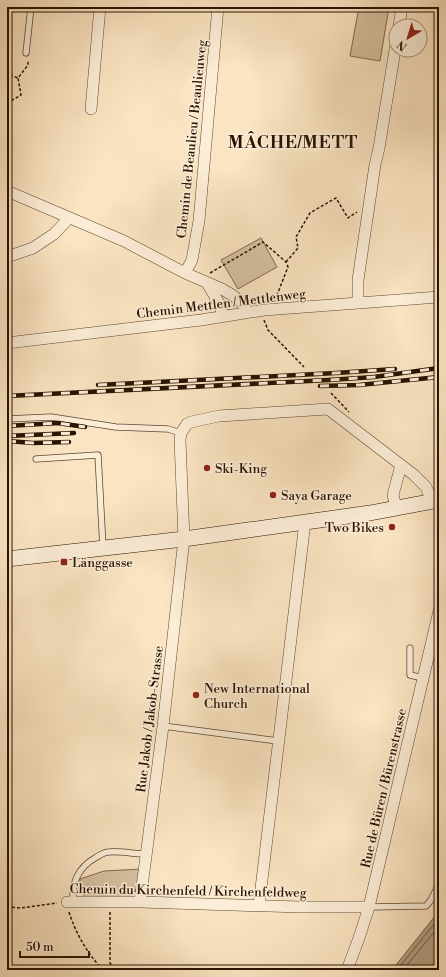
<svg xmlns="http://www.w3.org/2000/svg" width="446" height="977" viewBox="0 0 446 977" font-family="'Libre Bodoni',serif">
<rect width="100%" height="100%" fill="#fae4c1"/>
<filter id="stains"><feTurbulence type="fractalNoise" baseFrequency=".005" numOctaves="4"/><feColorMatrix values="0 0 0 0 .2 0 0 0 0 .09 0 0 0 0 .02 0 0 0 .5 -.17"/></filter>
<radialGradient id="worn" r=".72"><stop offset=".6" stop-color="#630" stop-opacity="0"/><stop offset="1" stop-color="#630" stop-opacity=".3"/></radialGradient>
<path fill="#d6c0a0" stroke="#7f6950" d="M359,7h30l-9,54 -30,-5z
M261,238l16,29 -39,22 -17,-29z
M141,869c-2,12 -2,22 -13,28h-43l-5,-8v-10l24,-8z"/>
<path fill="#b39d80" stroke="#7b654d" d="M439,911v45l-11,14h-36z"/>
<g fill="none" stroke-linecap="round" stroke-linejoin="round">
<path stroke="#6e5840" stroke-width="1" d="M397,970l42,-52
M403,970l36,-44"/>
<g stroke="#5c4631" stroke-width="7">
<path id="service" d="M26,53l5,-46
M7,419l44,-2 65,10 52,2 13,4
M36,459l62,-4 5,93
M410,648v27l13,3
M163,726l115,15
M73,902c-1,-20 5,-34 22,-44 5,-3 9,-6 14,-6 12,-1 26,2 38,2
M369,907l57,-1 5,-6 8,-16
M437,970l2,-3"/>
</g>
<g stroke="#5c4631" stroke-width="12">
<path id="minor" d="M399,26l3,-19
M91,109l9,-102
M7,191l117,50 61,32 37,16 10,6 9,7 4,5 1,5
M7,257l26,-9 21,-14 15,-16
M185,273l7,-13 7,-39 19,-214
M207,283l12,20 4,13
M358,303v-23l17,-115 4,-17 17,-104
M7,343l194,-23 63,-10 175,-13
M396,507l-3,-12 8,-30
M67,902h73l160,5h69
M140,902l23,-176 21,-187 -4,-99 1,-7 6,-9 4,-2 28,-6 109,-7 86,66 12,12 6,14
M259,905l46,-383
M347,970l12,-32 10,-31 70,-296"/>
</g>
<g stroke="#281201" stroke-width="16">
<path id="secondary" d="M7,559l177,-20 186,-26 69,-13"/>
</g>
<path stroke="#281201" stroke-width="1.5" stroke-dasharray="3 2" stroke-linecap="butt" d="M10,75l8,3
M7,103l14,-8 -3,-17 10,-13v-5
M286,262l12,-14 -2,-11 14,-24 26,-15 12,20 9,-6
M210,273l53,-31 23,20 2,5 -13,33
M264,320l4,10 36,37
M331,393l18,19
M7,907l14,1 36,-5
M69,912c7,22 18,41 34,58
M110,912v51l6,7"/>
<use href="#service" stroke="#fcedd7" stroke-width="5.5"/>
<use href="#minor" stroke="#fcedd7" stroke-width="11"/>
<use href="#secondary" stroke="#fcedd7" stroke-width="15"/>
<g stroke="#281201" stroke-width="4.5">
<path id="rail" d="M98,385l238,-12 59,-4
M320,386l39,-1 80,-8
M7,396l322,-16 45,-3 65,-9
M7,426l51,-3 27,4
M7,436l67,-3
M7,441l26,2 36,-1"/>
</g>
<use href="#rail" stroke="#fcedd7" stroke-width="3" stroke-dasharray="9" stroke-linecap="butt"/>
</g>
<g fill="#8f2418" stroke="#fcedd7" stroke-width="1.5">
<circle cx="207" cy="468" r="4"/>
<circle cx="273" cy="495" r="4"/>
<circle cx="392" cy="527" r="4"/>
<rect x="60" y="558" width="8" height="8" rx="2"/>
<circle cx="196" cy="695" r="4"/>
</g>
<g text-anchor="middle" stroke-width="3" stroke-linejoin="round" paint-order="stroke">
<g font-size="13" fill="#281201" stroke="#fcedd7">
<text transform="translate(191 139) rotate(-84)" y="5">Chemin de Beaulieu / Beaulieuweg</text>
<text transform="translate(221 303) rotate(-7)" y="5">Chemin Mettlen / Mettlenweg</text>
<text transform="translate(149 719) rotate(-83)" y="5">Rue Jakob / Jakob-Strasse</text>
<text transform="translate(383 788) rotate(-77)" y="5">Rue de Büren / Bürenstrasse</text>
<text transform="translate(188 890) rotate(1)" y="5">Chemin du Kirchenfeld / Kirchenfeldweg</text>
</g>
<g font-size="13" fill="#281201" stroke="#fcedd7" text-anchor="start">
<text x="215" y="473">Ski-King</text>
<text x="281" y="500">Saya Garage</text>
<text x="384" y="532" text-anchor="end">Two Bikes</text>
<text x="72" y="567">Länggasse</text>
<text x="204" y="693">New International<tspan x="204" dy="15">Church</tspan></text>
</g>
<g font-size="17" font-weight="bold" letter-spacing="1" fill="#281201" stroke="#fcedd7">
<text x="293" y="148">MÂCHE/METT</text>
</g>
</g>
<rect width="446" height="977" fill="none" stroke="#fae4c1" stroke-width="24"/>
<rect x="8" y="8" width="430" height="961" fill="none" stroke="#281201" stroke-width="2"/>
<rect x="12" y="12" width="422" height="953" fill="none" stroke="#281201"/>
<g transform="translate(408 38) rotate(218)"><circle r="19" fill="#fcedd7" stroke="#a79581"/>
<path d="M0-3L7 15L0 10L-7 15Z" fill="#8f2418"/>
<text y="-6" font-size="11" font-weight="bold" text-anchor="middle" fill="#281201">N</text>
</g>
<path d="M20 951v6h69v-6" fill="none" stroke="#281201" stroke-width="2"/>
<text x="26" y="951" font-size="12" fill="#281201" stroke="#fcedd7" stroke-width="3" paint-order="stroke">50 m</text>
<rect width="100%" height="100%" filter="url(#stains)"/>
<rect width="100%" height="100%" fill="url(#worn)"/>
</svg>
